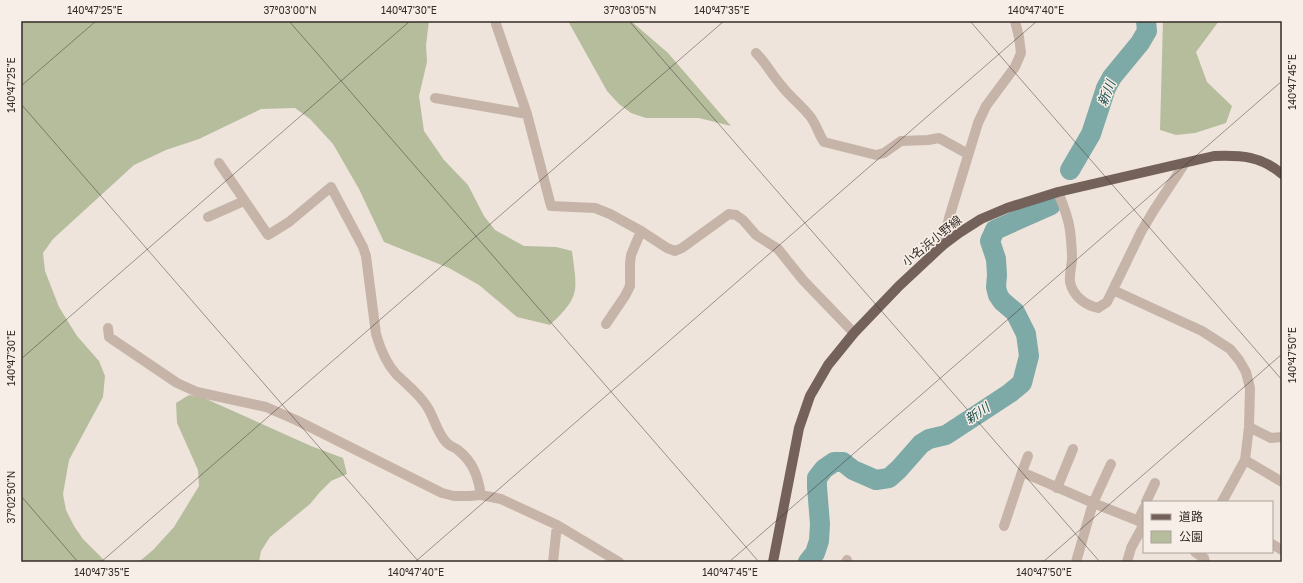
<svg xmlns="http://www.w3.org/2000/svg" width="1303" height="583" viewBox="0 0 1303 583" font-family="'Golos Text','Noto Sans JP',sans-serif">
<rect width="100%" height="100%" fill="#efe4db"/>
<path fill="#b5bd9d" d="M21,21h408l-3,24 1,17 -8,34 5,35 20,29 24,25 16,31 11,14 29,16 32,1 16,4c5,40 9,45 -22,74l-33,-8 -38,-32 -30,-17 -65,-26 -25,-53 -26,-45 -23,-25 -15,-11 -34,1 -62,30 -33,11 -32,15 -81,74 -10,14 2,18 14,36 18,29 22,25 6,15 -2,21 -34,63 -6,34 3,16 8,16 9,13 23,23h-85z
M568,21h63l37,32 63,73 -32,-8h-53l-15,-5 -12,-9 -12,-13z
M1163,21h56l-23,31 11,30 25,24 -6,17 -31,10 -19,2 -16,-5z
M189,395l15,3 107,48 32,12 4,16 -16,7 -11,11 -10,12 -40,33 -9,14 -2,11h-126l8,-2 12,-10 21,-23 25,-41 -1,-16 -21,-47 -1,-20z"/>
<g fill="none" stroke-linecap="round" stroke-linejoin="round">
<path stroke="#7da9a7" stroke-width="20" d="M1070,170l21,-36 15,-46 6,-11 28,-34 7,-12 -1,-10
M808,562l7,-9 4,-12 1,-17 -3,-37v-9l7,-9 10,-7h9l10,8 23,10 13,-2 10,-9 22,-25 8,-5 17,-4 64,-42 12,-10 7,-27 -3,-22 -11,-22 -13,-11 -4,-6 -2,-8 1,-12 -1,-16 -6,-18 5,-11 56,-25"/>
<path stroke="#c6b4a9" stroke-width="10" d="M496,24l31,90 24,92 44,2 15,6 31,17 26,17 8,3 7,-3 47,-34 7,1 7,5 13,15 22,14 25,31 51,53
M756,53c10,10 16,22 25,32 8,11 19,19 28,30 7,8 9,18 15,27l52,13 8,-2 17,-12 27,-1 11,-2 29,16
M435,98l92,16
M219,163l49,72 21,-13 42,-35 32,60 3,9 10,78c4,14 10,29 20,40 10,10 22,19 30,31 8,11 10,26 20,37 3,4 8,5 12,8 15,12 20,26 23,45
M1058,192c5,12 10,25 12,38 1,9 2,19 2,28 0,7 -3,16 -2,24 3,14 15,23 28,26l9,-6 34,-70 13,-22 31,-47
M208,217l36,-16
M943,245l6,-27 29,-95 8,-17 29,-39 6,-14 -2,-16 -4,-16
M1113,290l89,41 28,18 9,11 7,12 4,16 -1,39 -4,33 37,22
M606,324l19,-28 5,-10v-23l1,-8 10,-24
M108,328l1,9 68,46 20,9 69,15 30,13 146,73 12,3h15l12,-1 20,4 56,26 62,37
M1249,427l22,11 11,-1
M1111,464l-18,39 51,20
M1022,472l6,-16
M1057,488l16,-39
M1146,502l9,-19
M1222,502l23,-42
M1138,521l6,-13
M1004,526l18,-54 71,31 -17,59
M1272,544l10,6
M1195,552l9,6 1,4
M553,562l4,-37
M846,562l1,-2
M1127,562l4,-14 13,-24"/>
<path stroke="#74615a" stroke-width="10" d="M773,562l26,-134 11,-32 18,-31 26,-32 45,-47 44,-41 16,-12 22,-14 26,-11 51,-16 156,-36c27,-1 47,0 68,18"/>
</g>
<path fill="none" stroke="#342b28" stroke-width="1" stroke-opacity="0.45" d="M289,21l470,541M629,21l471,541M970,21l312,359M21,86l75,-65M21,104l398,458M21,359l389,-338M21,496l57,66M101,562l623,-541M415,562l622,-541M729,562l553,-481M1043,562l239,-208"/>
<g text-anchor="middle" stroke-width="3" stroke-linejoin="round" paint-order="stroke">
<g font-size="12" fill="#342b28" stroke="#f7efe7">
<text transform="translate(932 241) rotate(-39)" y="4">小名浜小野線</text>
</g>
<g font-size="13" font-style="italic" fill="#225150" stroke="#f7efe7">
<text transform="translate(1106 93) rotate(-69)" y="5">新川</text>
<text transform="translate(977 413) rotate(-34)" y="5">新川</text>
</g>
</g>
<rect width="1303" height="583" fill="none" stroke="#f7efe7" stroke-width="44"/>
<rect x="1143" y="501" width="130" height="52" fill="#f7efe7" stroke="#a9a19b"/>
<rect x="1151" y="514" width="20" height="6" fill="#74615a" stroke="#a9a19b"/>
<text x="1179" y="521" font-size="12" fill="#342b28">道路</text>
<rect x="1151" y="531" width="20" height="12" fill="#b5bd9d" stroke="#a9a19b"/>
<text x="1179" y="541" font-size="12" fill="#342b28">公園</text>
<rect x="22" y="22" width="1259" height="539" fill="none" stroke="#342b28" stroke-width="1.5"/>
<g font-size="10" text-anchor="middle" fill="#342b28">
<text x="95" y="14">140°47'25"E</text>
<text x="290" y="14">37°03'00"N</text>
<text x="409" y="14">140°47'30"E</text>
<text x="630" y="14">37°03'05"N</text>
<text x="722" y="14">140°47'35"E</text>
<text x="1036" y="14">140°47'40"E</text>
<text transform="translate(1292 82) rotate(-90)" y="4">140°47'45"E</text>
<text transform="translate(11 85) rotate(-90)" y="4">140°47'25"E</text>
<text transform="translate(1292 355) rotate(-90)" y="4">140°47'50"E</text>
<text transform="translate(11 358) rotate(-90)" y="4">140°47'30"E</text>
<text transform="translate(11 497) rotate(-90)" y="4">37°02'50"N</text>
<text x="102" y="576">140°47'35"E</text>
<text x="416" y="576">140°47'40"E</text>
<text x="730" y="576">140°47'45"E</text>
<text x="1044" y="576">140°47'50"E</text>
</g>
</svg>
